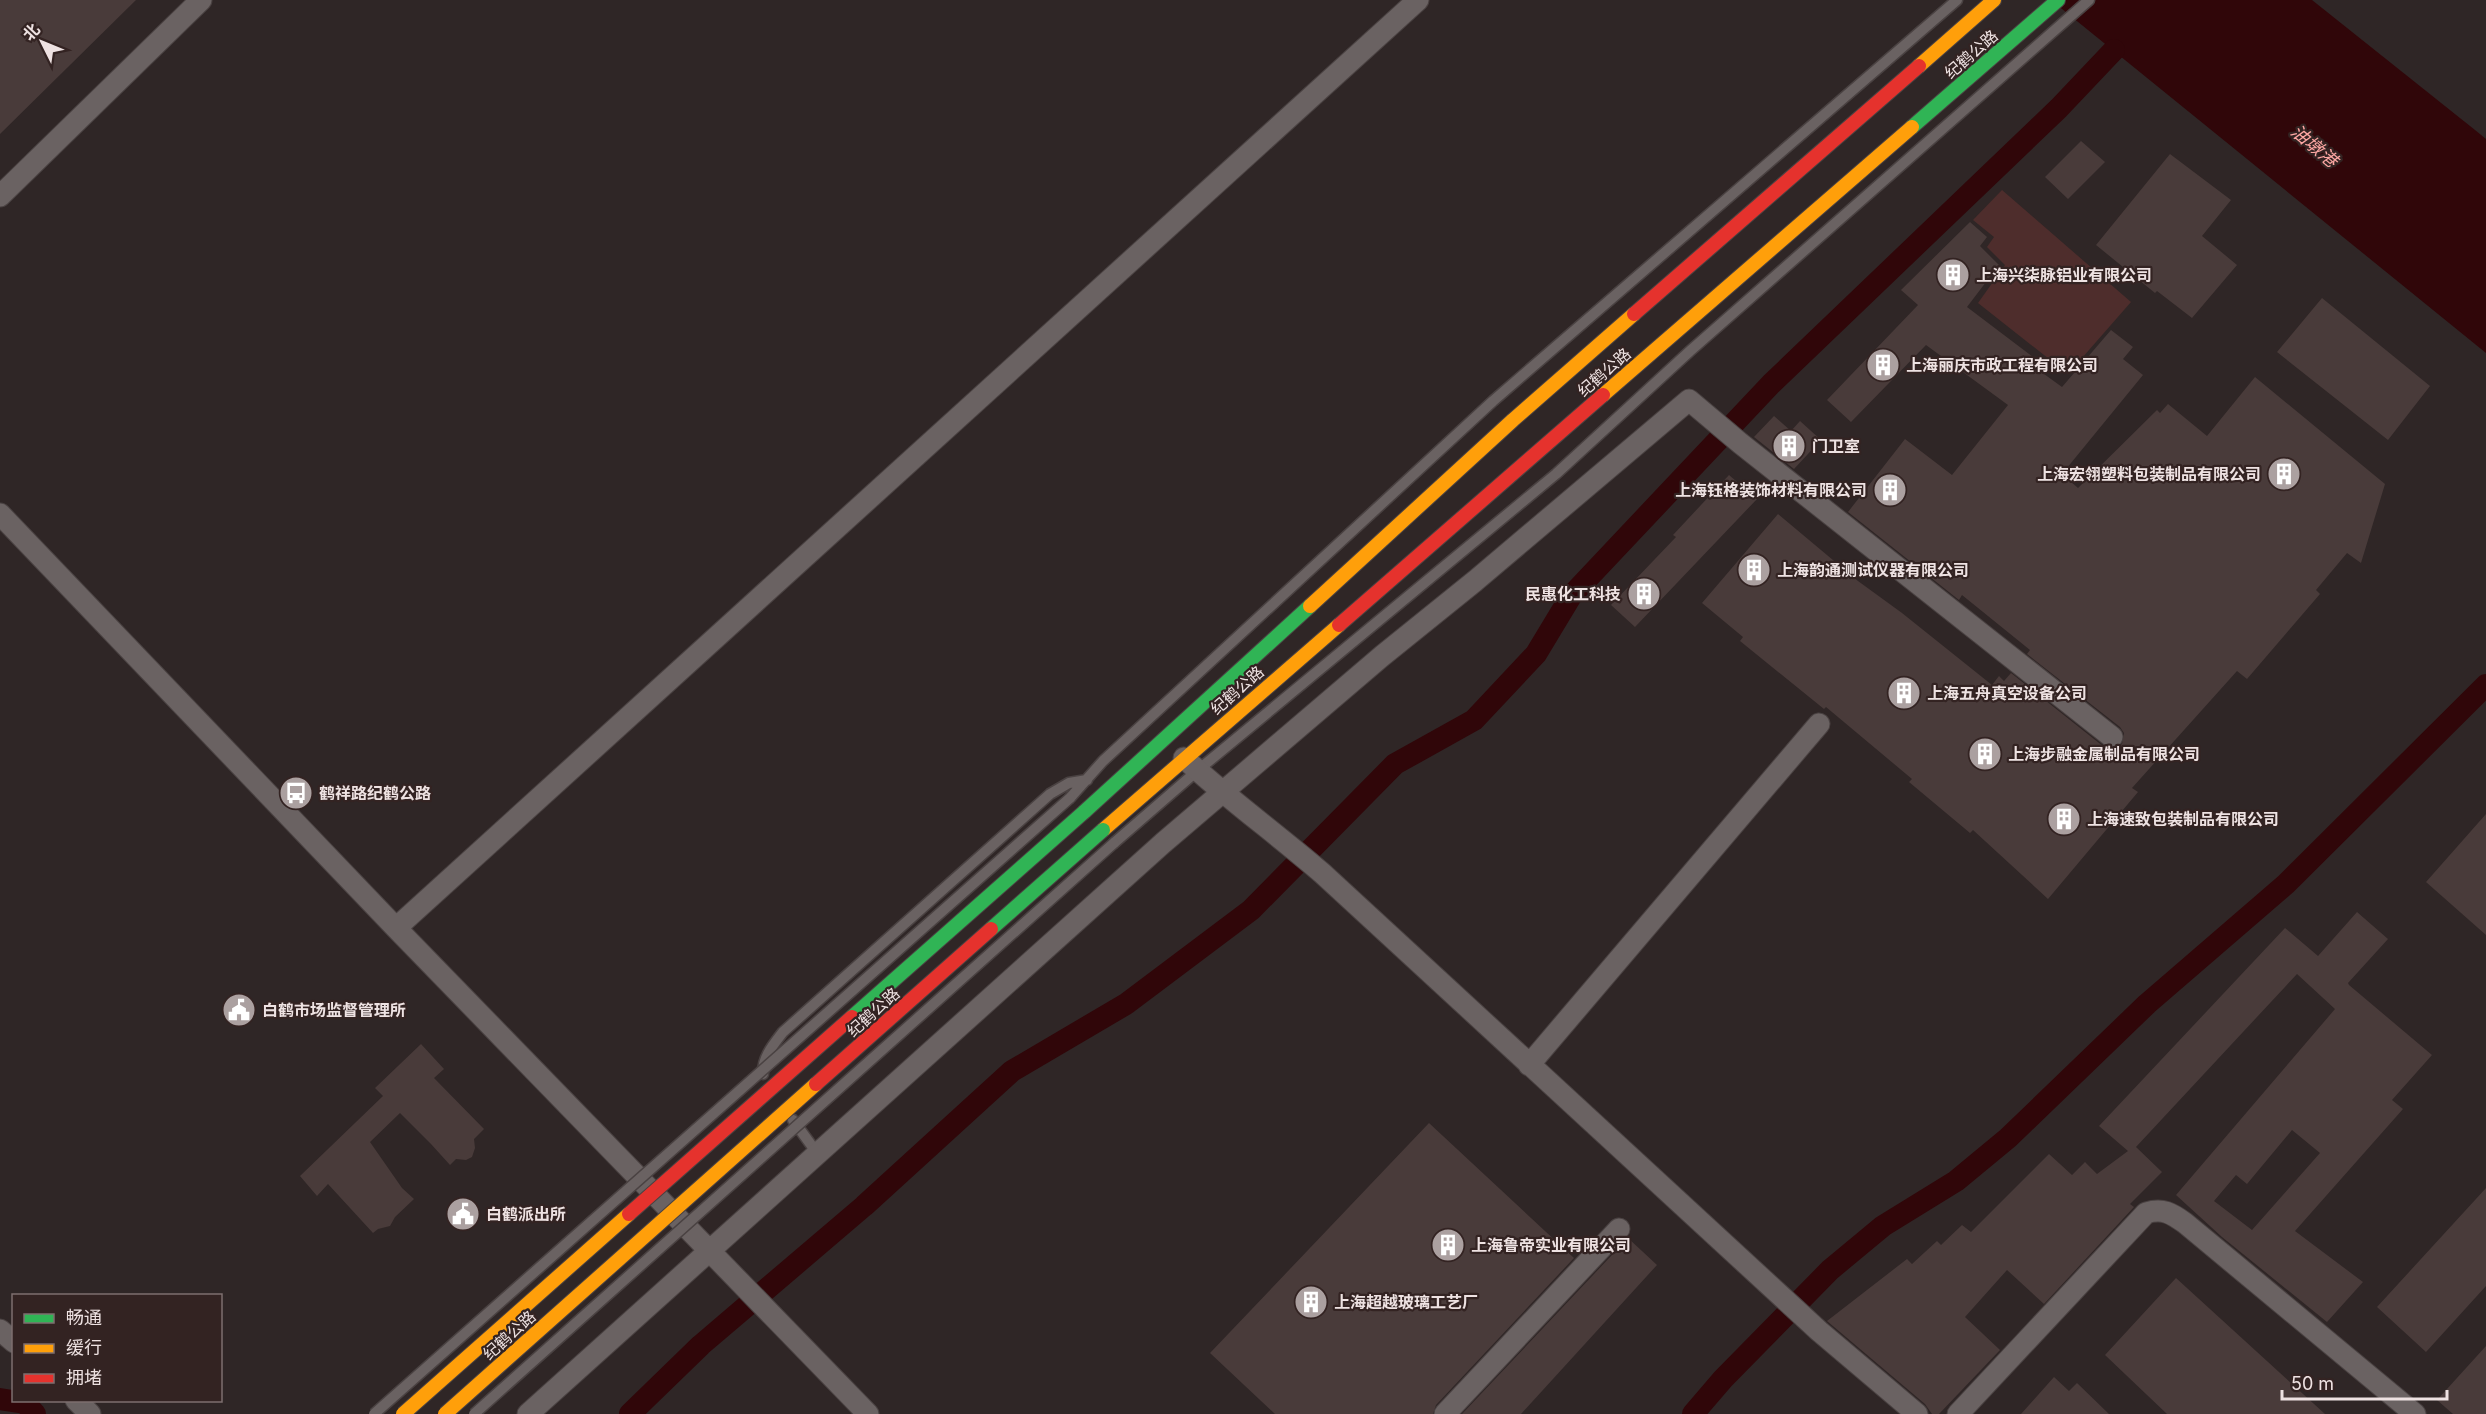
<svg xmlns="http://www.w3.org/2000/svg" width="2486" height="1414" viewBox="0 0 2486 1414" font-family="Inter,'Noto Sans SC',sans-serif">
<rect width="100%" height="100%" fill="#2f2626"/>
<path fill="#4e2d2c" d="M2002,190l129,112 -63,72 -90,-71 27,-38 -18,-18 7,-10 -21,-17z"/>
<path fill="#300609" d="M2051,0h261l163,130 11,9v214z"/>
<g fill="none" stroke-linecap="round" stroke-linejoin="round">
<path stroke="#300609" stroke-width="22" d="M0,1399l25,4 10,11
M630,1414l71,-69 163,-139 148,-135 114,-67 125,-94 144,-146 79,-44 62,-66 35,-58 200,-212 288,-276 55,-58
M1693,1414l30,-35 107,-109 53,-44 73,-45 52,-43 139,-134 139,-120 200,-199"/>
</g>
<path fill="#493b3a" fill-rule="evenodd" d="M0,0h136l-136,134z
M2081,141l24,21 -37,37 -23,-22z
M2170,154l61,46 -29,36 35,29 -45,53 -35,-27 -2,2 -59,-48z
M1970,222l17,15 -7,9 19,19 -32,42 66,50 -4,6 33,24 49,-57 22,17 -10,12 20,16 -81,99 16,14 79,-78 3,3 8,-9 39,32 48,-59 130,107 -24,79 -14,-10 -31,37 4,4 -73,85 -10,-8 -105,117 6,4 -90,107 -75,-69 -3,3 -61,-51 3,-3 -86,-72 -2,2 -84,-68 3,-4 -41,-34 76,-89 80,67 44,32 90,72 7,-9 5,5 7,-8 93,74 12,2 6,-5 2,-11 -4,-6 -93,-73 3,-4 -68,-55 -3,5 -111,-88 57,-73 47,36 56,-70 -82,-60 -75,77 -24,-22 91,-95 -17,-15z
M2322,298l108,88 -42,54 -111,-88z
M1774,416l17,15 9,-10 21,19 -27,29 -40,-32z
M1729,475l28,24 -122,128 -24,-22 65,-68 -3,-2z
M2486,814v121l-60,-53z
M2357,912l31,27 -40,44 1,2 83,70 -40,45 11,9 -108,122 68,51 -36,40 -105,-85 -46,-42 159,-186 -38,-35 -161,173 26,25 -32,32 4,3 -90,97 -37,-34 -42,47 35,33 -61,64h-7l-7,-10 -98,-83 80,-62 5,5 25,-23 4,4 21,-20 9,7 78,-78 23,21 13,-13 12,12 31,-23 -29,-25 186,-198 33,28zM2292,1130l28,23 -68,77 -38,-29 22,-26 11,9z
M421,1044l23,25 -10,9 50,51 -10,10 1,9 -3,9 -6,3 -10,-1 -6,6 -19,-21 -31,-31 -30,29 32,46 12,11 -19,18 -5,9 -12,3 -5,4 -45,-49 -11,12 -17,-20 83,-80 -8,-8z
M1429,1123l145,135 -138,147 -3,9h-158l-65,-61z
M2486,1188v98l-60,66 -49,-45z
M1628,1238l29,27 -136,149h-59z
M2176,1278l149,136h-158l-62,-59z
M2486,1346v68h-33l-16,-14z
M2054,1377l15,14 8,-8 32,31h-88z"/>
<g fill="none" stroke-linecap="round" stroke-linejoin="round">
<g stroke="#4a4242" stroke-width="13">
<path id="lane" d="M1070,798l33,-37 390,-360 464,-401
M1114,843l83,-72 359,-297 134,-123 399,-351
M763,1074c-1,-16 10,-29 20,-42l267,-238 19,-11 18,-3
M793,1120l24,33"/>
</g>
<g stroke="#4a4242" stroke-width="23">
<path id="street" d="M0,196l201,-196
M0,514l396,414 472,486
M1184,758c44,41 93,76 138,115l497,458 98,83
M396,928l1022,-928
M1529,1065l290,-341
M0,1330l14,12
M76,1400l14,14
M528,1414l635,-571 219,-187 93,-75 214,-181 51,43 372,294
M1445,1414l174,-185
M1958,1414l188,-201c17,-5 25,0 39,10l230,191"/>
</g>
<g stroke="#4a4242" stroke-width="16">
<path id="fast" d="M1912,127l146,-127
M1084,812l226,-206"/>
</g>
<g stroke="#4a4242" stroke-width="16">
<path id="slow" d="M1919,66l75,-66
M1603,395l309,-268
M1310,606l203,-186 121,-106
M1103,830l236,-205"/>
</g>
<g stroke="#4a4242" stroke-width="16">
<path id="jam" d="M1634,314l285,-248
M1339,625l264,-230"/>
</g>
<use href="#lane" stroke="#6a6262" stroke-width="10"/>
<use href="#street" stroke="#6a6262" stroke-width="21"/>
<use href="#fast" stroke="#30b455" stroke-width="14"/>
<use href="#slow" stroke="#ff9f0a" stroke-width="14"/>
<use href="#jam" stroke="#e5322d" stroke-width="14"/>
<g stroke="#4a4242" stroke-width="13" stroke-linecap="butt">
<path id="lane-bridge" d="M374,1414l696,-616
M474,1414l640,-571"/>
</g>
<g stroke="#4a4242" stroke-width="16" stroke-linecap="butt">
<path id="fast-bridge" d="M991,929l112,-99
M852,1017l232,-205"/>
</g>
<g stroke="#4a4242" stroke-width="16" stroke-linecap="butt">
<path id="slow-bridge" d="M403,1414l226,-200
M445,1414l371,-330"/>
</g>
<g stroke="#4a4242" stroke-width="16" stroke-linecap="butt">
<path id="jam-bridge" d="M816,1084l175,-155
M629,1214l223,-197"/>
</g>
<use href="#lane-bridge" stroke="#6a6262" stroke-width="10"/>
<use href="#fast-bridge" stroke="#30b455" stroke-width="14"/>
<use href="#slow-bridge" stroke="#ff9f0a" stroke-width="14"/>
<use href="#jam-bridge" stroke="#e5322d" stroke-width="14"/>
</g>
<defs>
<g id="building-disc" transform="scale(1.725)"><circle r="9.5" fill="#aba0a0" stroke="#332322"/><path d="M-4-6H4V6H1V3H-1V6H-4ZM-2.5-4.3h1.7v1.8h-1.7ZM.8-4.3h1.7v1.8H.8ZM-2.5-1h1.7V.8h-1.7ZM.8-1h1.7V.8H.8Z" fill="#fff"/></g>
<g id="bus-disc" transform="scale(1.725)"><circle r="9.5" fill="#aba0a0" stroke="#332322"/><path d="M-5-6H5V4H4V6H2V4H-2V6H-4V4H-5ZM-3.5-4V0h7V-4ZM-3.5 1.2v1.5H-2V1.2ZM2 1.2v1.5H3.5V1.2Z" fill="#fff"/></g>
<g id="civic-disc" transform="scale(1.725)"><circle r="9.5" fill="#aba0a0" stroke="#332322"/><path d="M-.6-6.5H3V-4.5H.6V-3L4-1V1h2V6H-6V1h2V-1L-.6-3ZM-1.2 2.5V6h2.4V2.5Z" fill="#fff"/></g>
</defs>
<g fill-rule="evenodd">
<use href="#building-disc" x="1953" y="275"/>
<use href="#building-disc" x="1883" y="365"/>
<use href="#building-disc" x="1789" y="446"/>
<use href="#building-disc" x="2284" y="474"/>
<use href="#building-disc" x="1890" y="490"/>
<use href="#building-disc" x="1754" y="570"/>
<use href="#building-disc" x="1644" y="594"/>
<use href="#building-disc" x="1904" y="693"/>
<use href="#building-disc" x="1985" y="754"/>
<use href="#bus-disc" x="296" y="793"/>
<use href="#building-disc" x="2064" y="819"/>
<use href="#civic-disc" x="239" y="1010"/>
<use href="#civic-disc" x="463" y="1214"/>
<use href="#building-disc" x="1448" y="1245"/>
<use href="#building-disc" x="1311" y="1302"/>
</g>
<g text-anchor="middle" stroke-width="4.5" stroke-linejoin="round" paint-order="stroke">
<g font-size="16" fill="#eee2e2" stroke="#332322">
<text transform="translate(1971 54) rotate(-41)" y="6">纪鹤公路</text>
<text transform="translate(1604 372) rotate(-41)" y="6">纪鹤公路</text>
<text transform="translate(1237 690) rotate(-41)" y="6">纪鹤公路</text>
<text transform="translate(873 1012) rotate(-42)" y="6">纪鹤公路</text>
<text transform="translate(509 1335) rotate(-42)" y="6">纪鹤公路</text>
</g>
<g font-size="16" font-weight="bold" fill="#eee2e2" stroke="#332322" text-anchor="start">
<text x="1976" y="281">上海兴柒脉铝业有限公司</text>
<text x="1906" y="371">上海丽庆市政工程有限公司</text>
<text x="1812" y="452">门卫室</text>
<text x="2261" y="480" text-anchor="end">上海宏翎塑料包装制品有限公司</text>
<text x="1867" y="496" text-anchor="end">上海钰格装饰材料有限公司</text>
<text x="1777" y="576">上海韵通测试仪器有限公司</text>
<text x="1621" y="600" text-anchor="end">民惠化工科技</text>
<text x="1927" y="699">上海五舟真空设备公司</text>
<text x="2008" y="760">上海步融金属制品有限公司</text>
<text x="319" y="799">鹤祥路纪鹤公路</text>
<text x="2087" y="825">上海速致包装制品有限公司</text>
<text x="262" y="1016">白鹤市场监督管理所</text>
<text x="486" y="1220">白鹤派出所</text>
<text x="1471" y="1251">上海鲁帝实业有限公司</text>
<text x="1334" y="1308">上海超越玻璃工艺厂</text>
</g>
<g font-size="18" font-style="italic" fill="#fda7a3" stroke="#332322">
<text transform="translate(2314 146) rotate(40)" y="6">油墩港</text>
</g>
</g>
<rect x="12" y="1294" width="210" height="108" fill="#332322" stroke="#7e6f6f" stroke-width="1.5"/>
<rect x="24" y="1314" width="30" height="9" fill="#30b455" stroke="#7e6f6f" stroke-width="1.5"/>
<text x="66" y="1324" font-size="18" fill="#eee2e2">畅通</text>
<rect x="24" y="1344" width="30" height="9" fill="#ff9f0a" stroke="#7e6f6f" stroke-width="1.5"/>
<text x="66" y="1354" font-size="18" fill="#eee2e2">缓行</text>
<rect x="24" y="1374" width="30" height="9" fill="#e5322d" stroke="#7e6f6f" stroke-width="1.5"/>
<text x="66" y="1384" font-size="18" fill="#eee2e2">拥堵</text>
<g transform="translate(42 42) rotate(313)" stroke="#332322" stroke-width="4.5" paint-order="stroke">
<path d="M0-4.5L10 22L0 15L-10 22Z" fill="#eee2e2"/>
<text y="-9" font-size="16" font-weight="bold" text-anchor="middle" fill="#eee2e2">北</text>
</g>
<path d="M2282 1390v9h165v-9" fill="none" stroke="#eee2e2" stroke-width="3"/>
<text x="2291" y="1390" font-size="18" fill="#eee2e2" stroke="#332322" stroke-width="4.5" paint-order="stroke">50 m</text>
</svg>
